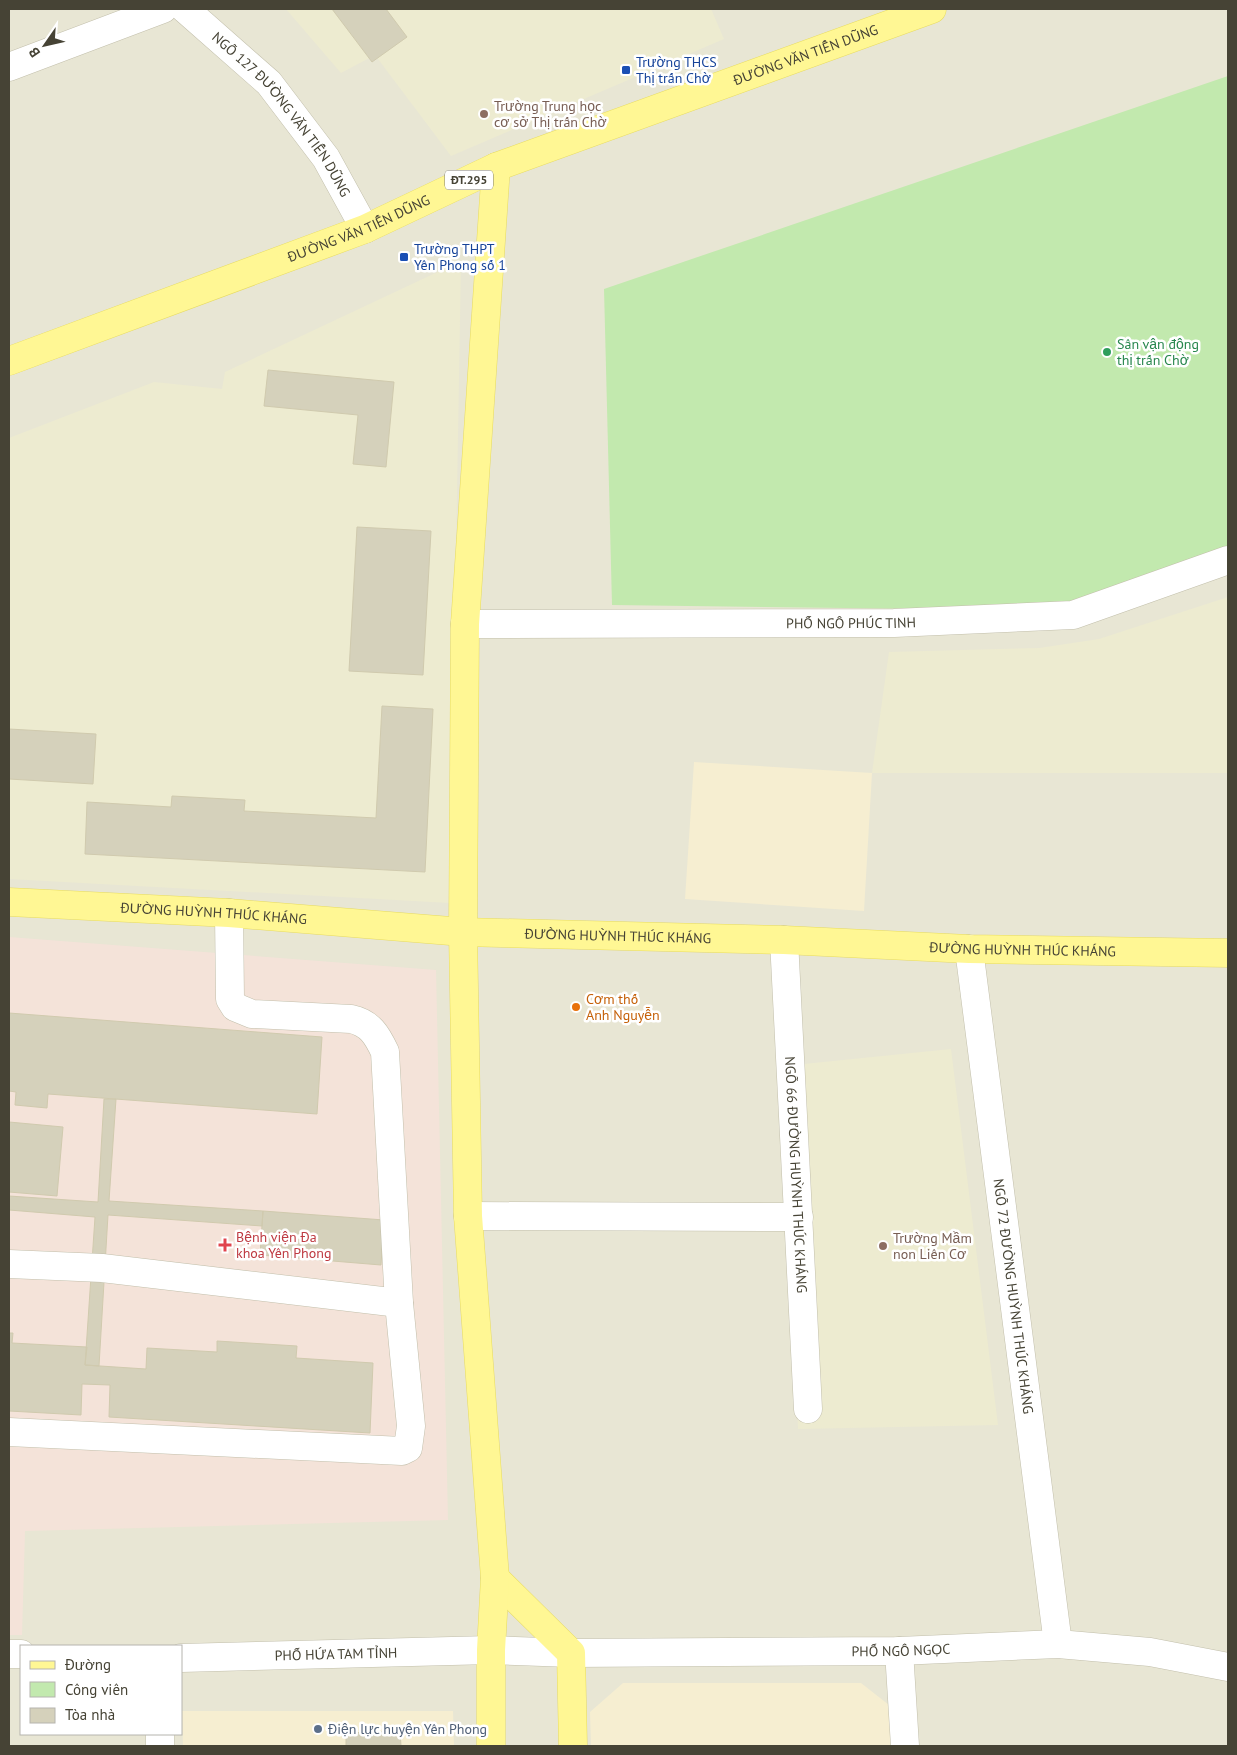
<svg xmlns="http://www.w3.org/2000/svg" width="1237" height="1755" viewBox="0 0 1237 1755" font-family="'PT Sans',sans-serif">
<rect width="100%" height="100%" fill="#f3f2e6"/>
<path fill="#e8e6d4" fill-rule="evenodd" d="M9,9h1219v1737h-1219zM21,1646h160v88h-160z"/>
<path fill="#f6eed1" d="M694,762l178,11 -8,138 -179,-12z
M623,1683h238l28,22 2,41h-300l-1,-34z
M182,1711h271l1,35h-271z"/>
<path fill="#edebd0" d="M286,9h425l13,30 -273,117 -76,-101 -34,18z
M461,261l-11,642 -441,-24v-441l145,-56 68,7 3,-17z
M1228,597v176h-356l17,-121 150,-4 60,-9z
M951,1049l47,376 -200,4 -14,-363z"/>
<path fill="#f4e3d9" d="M9,937l427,33 12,550 -423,11 -3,104h-13z"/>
<path fill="#c2e9ae" d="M1228,76v473l-164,54 -133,6 -319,-4 -8,-316z"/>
<path fill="#d5d1bb" stroke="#d0caae" d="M332,9h54l21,28 -35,25z
M268,370l126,12 -8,85 -33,-3 5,-49 -94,-9z
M357,527l74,4 -8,144 -74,-4z
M382,706l51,3 -8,163 -340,-18 2,-52 84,5 1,-11 73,4 -1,11 132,7z
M9,729l87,5 -3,50 -84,-5z
M9,1013l313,24 -5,77 -269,-20 -1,14 -32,-3 1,-13 -7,-1z
M104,1099h12l-7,102 154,10 -1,15 -154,-11 -9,151 -14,-1 10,-148 -86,-7v-14l89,6z
M9,1122l54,5 -6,69 -48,-4z
M263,1211l121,9 -3,45 -121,-10z
M9,1333h4l-1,10 75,4 -2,18 61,4 1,-21 70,4v-11l80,5 -1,12 77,5 -3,70 -261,-16 1,-32 -28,-1 -1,31 -72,-4z
M400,1731l1,15h-55v-13z"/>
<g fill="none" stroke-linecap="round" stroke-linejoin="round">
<g stroke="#c2bfab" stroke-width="29">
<g id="minor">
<path id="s1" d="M185,9l84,74 57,75 39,71"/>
<path d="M9,67l154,-58"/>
<path id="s2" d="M465,624l429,-1 179,-8 155,-55"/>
<path id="s3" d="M784,940l24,469"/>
<path id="s4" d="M969,949l89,695"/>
<path d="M468,1216l331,1"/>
<path d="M9,1264l93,4 297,35"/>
<path d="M9,1432l393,19 6,-3 3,-22 -12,-123 -14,-251c-8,-17 -15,-29 -34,-33l-99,-5 -17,-7 -5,-8 -1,-86"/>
<path d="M899,1651l6,95"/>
<path d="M9,1654h12"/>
<path id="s5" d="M181,1658l310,-8 80,3 328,-2 159,-7 92,8 78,15"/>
<path d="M160,1746v-12"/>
</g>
</g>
<g stroke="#e7db61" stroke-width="29">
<g id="major">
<path id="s6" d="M9,361l356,-132 131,-62 436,-158"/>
<path id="s7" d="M9,902l220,11 234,19 321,8 185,9 259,4"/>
<path d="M495,1578l76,75 2,93"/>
<path d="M491,1746v-96l4,-72 -27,-362 -5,-284 2,-308 31,-457"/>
</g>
</g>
<use href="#minor" stroke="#fff" stroke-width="28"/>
<use href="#major" stroke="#fff794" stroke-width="28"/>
</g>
<g fill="#1a4fb4" stroke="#fff" stroke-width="2">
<rect x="621" y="65" width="10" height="10" rx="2.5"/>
<rect x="399" y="252" width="10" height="10" rx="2.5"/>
</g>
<g fill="#8d6e63" stroke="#fff" stroke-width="2">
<circle cx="484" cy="114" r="5"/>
<circle cx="883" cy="1246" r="5"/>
</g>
<circle fill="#2e9e5b" stroke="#fff" stroke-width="2" cx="1107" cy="352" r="5"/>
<circle fill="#e8710a" stroke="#fff" stroke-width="2" cx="576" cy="1007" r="5"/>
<path fill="#e0444e" stroke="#fff" stroke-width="2" d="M222.5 1237.5h5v5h5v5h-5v5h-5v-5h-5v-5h5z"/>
<circle fill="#5c6f8a" stroke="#fff" stroke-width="2" cx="318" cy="1729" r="5"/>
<g text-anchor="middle" stroke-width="5" stroke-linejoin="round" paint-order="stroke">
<rect fill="#fff" stroke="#7e7b72" stroke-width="1" x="445" y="170.5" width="48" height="19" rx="4"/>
<g font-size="12" font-weight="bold" fill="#464335">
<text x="469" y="184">ĐT.295</text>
</g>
<g font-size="14" fill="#464335" stroke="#fff">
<text dy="5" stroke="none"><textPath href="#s6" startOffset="854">ĐƯỜNG VĂN TIẾN DŨNG</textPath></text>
<text dy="5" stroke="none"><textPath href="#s1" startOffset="144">NGÕ 127 ĐƯỜNG VĂN TIẾN DŨNG</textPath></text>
<text dy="5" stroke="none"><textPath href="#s6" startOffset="374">ĐƯỜNG VĂN TIẾN DŨNG</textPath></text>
<text dy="5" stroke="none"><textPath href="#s2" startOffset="386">PHỐ NGÔ PHÚC TINH</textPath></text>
<text dy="5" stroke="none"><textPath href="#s7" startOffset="205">ĐƯỜNG HUỲNH THÚC KHÁNG</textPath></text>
<text dy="5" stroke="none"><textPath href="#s7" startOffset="610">ĐƯỜNG HUỲNH THÚC KHÁNG</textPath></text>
<text dy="5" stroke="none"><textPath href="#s7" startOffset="1015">ĐƯỜNG HUỲNH THÚC KHÁNG</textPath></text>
<text dy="5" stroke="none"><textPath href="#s3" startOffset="235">NGÕ 66 ĐƯỜNG HUỲNH THÚC KHÁNG</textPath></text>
<text dy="5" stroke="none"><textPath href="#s4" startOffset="350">NGÕ 72 ĐƯỜNG HUỲNH THÚC KHÁNG</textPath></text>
<text dy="5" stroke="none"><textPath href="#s5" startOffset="720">PHỐ NGÔ NGỌC</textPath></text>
<text dy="5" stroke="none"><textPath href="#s5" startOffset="155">PHỐ HỨA TAM TỈNH</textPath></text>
</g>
<g font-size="14" fill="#164399" stroke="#fff" text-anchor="start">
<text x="636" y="67">Trường THCS<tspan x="636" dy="16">Thị trấn Chờ</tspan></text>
<text x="414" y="254">Trường THPT<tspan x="414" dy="16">Yên Phong số 1</tspan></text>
</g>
<g font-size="14" fill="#785e54" stroke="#fff" text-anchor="start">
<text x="494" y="111">Trường Trung học<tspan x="494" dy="16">cơ sở Thị trấn Chờ</tspan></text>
<text x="893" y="1243">Trường Mầm<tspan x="893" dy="16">non Liên Cơ</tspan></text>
</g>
<g font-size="14" fill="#27864d" stroke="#fff" text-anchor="start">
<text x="1117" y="349">Sân vận động<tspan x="1117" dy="16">thị trấn Chờ</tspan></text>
</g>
<g font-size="14" fill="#c56008" stroke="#fff" text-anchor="start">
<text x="586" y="1004">Cơm thố<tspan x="586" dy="16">Anh Nguyễn</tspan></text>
</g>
<g font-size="14" fill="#be3a42" stroke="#fff" text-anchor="start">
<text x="236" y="1242">Bệnh viện Đa<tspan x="236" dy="16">khoa Yên Phong</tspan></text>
</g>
<g font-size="14" fill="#4e5e75" stroke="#fff" text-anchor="start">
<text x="328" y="1734">Điện lực huyện Yên Phong</text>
</g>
</g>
<rect width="1237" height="1755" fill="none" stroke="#464335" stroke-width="20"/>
<rect x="20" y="1645" width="162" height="90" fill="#ffffff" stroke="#b5b4ae"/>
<rect x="30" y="1661" width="25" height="8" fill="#fff794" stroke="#b5b4ae"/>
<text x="65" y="1670" font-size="15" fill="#464335">Đường</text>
<rect x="30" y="1682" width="25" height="15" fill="#c2e9ae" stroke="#b5b4ae"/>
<text x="65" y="1695" font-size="15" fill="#464335">Công viên</text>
<rect x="30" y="1708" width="25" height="15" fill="#d5d1bb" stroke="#b5b4ae"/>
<text x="65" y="1720" font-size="15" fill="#464335">Tòa nhà</text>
<g transform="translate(45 45) rotate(236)" stroke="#ffffff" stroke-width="4" paint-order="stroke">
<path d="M0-4L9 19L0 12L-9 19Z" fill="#464335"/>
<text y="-8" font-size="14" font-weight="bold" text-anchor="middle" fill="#464335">B</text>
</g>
</svg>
